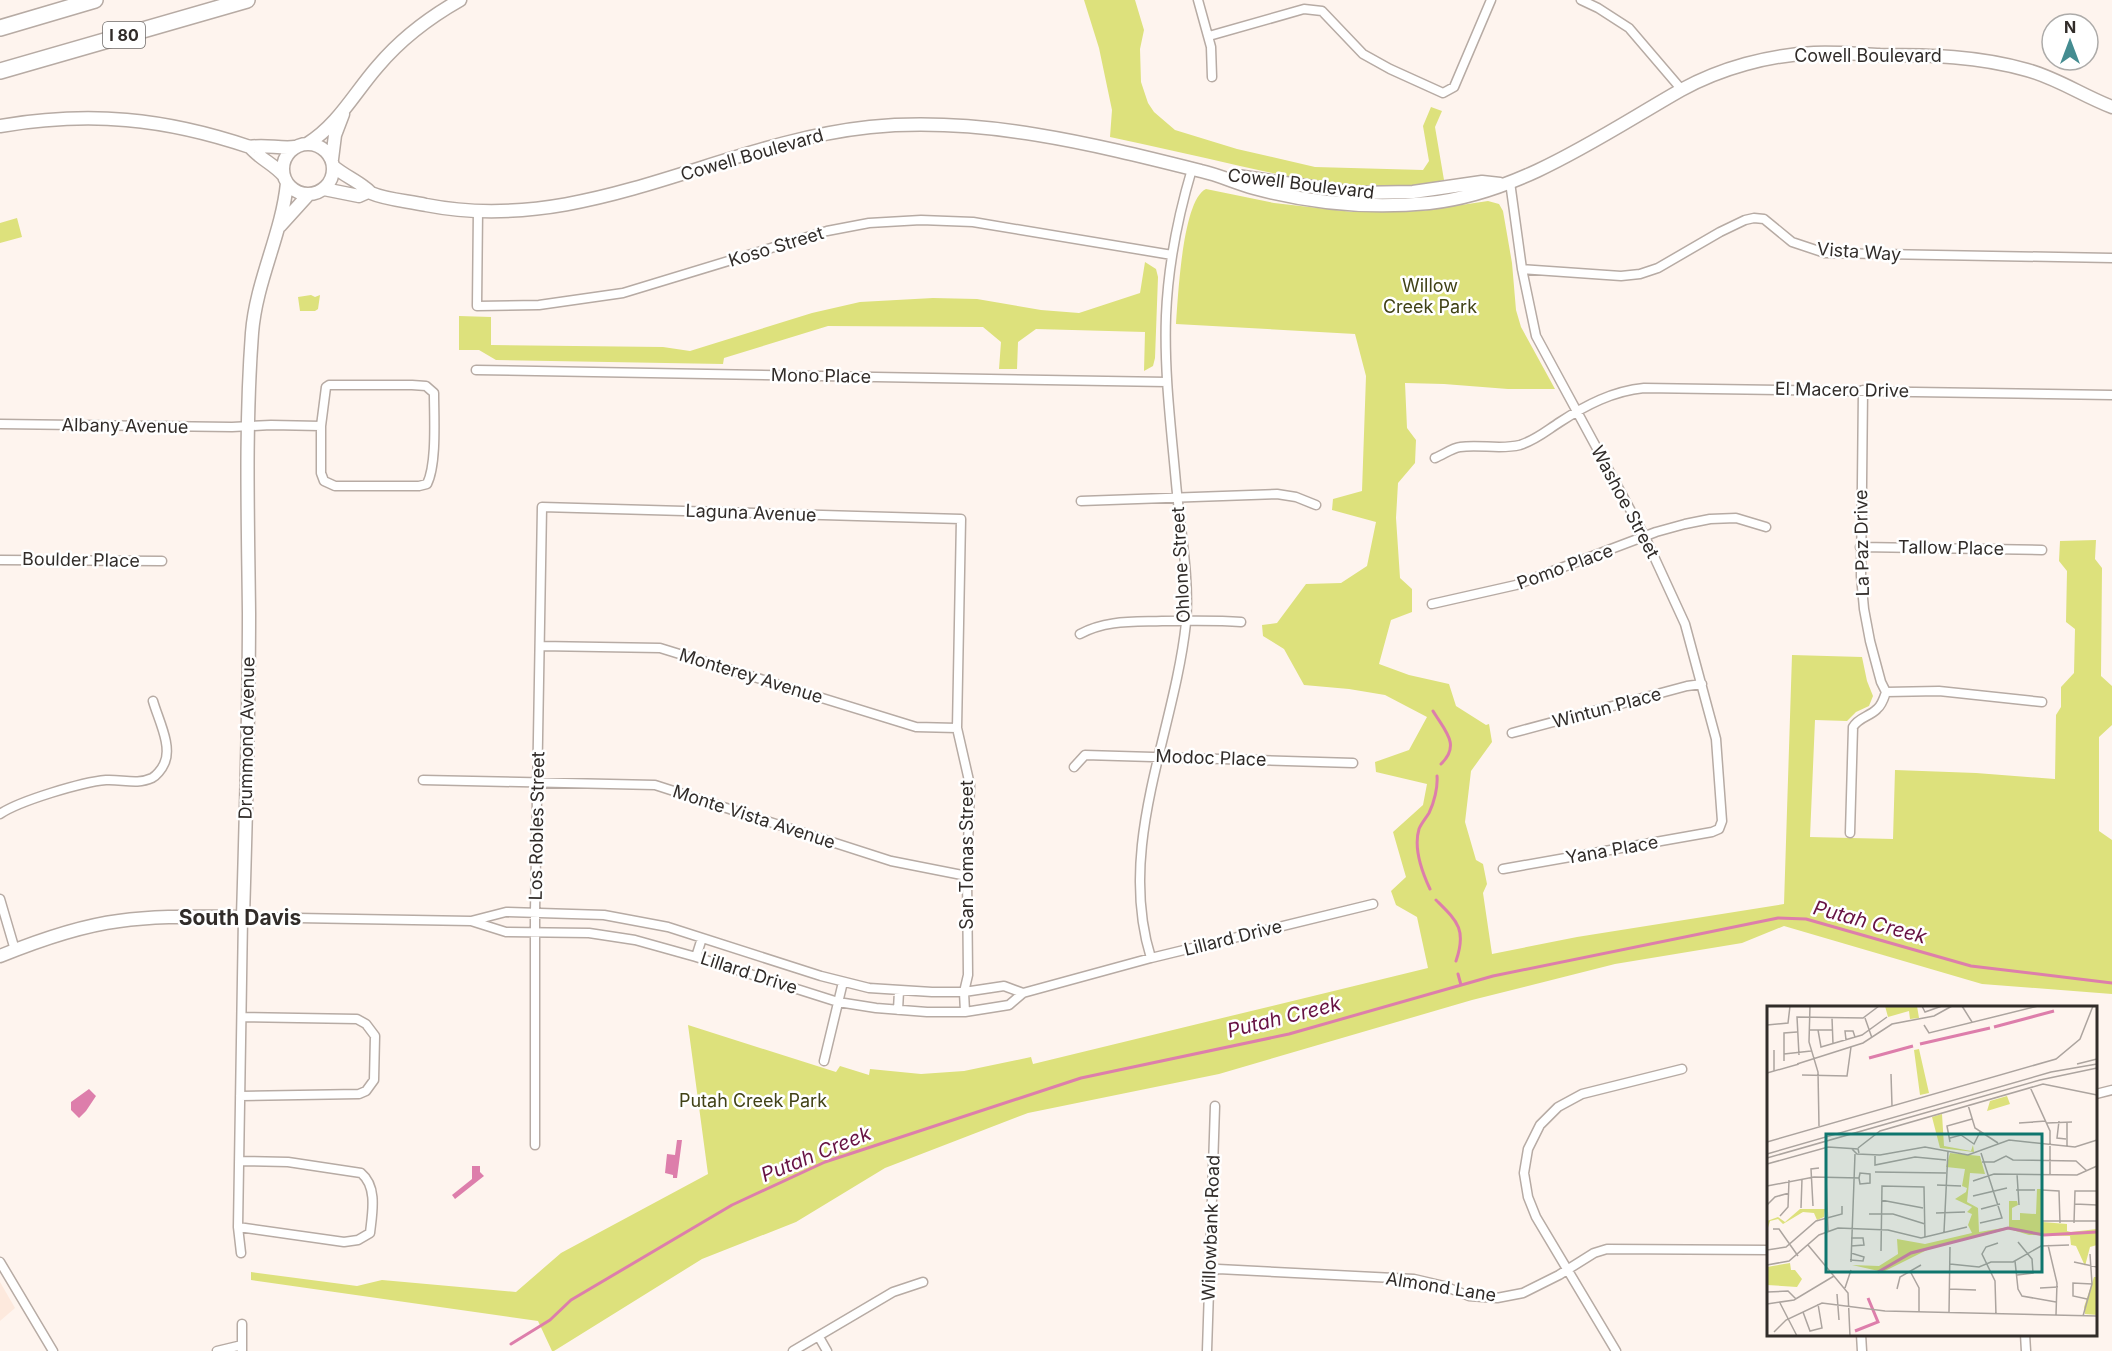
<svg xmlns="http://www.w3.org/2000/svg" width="2112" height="1351" viewBox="0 0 2112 1351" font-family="Inter,sans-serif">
<rect width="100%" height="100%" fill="#fef4ee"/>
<path fill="#fde9dd" d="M0,1282l15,26 -15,13z"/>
<path fill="#dde17c" d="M1084,0h51l9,30 -4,19 1,33 7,21 6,9 21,18 62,19 78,18 108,3 6,-9 -6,-35 8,-19 11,4 -7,16 9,53c-69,16 -137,1 -204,-14 -43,-10 -87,-20 -130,-29l2,-27 -13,-62z
M1206,189l68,14 79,9 68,-1 67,-10 11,3 4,7 9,52 4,47 5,17 34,62h-47l-64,-5 -39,-1 2,45 9,12 -1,23 -17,20 -2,35 4,60 12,11v23l-21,8 -12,44 30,11 40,9 7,22 30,19 3,-1 3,18 -21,29 -6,51 11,38 7,4 4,20 -4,9 9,61 85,-17 207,-33 8,-249 70,2 5,24 6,15 -4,10 -13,6 -9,9 -32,-1 -5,117 83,2 2,-69 81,3 79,6 1,-64 5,-8v-20l13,-14 1,-44 -9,-7 1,-51 -8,-10 1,-20 36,-1 -1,19 7,9 -1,108 11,10v39l-13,12v94l13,9v154l-130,-10 -198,-58 -42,17 -127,21 -143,36 -253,74 -191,39 -143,55 -89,54 -94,37 -148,92h-2l-14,-30 -287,-41v-8l106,14 25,-6 134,12 45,-39 147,-79 -20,-149 148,47 4,-6 29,9 1,-6 51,5 43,-3 67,-14 2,7 395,-96 -11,-51 -21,-12 -5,-14 15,-14 -13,-45 30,-27 4,-21 -51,-12 -1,-10 34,-12 18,-33 -42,-22 -36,-6 -45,-4 -20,-36 -21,-13 -1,-11 15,-2 29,-39 35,-1 26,-17 9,-44 -44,-12 1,-11 29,-8 4,-115 -11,-42 -179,-10c2,-25 6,-124 30,-135z
M17,218l5,19 -22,6v-20z
M1145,262l11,7 2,8 -3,81 -2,8 -9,5 1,-39 -109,-3 -18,13 -1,27h-18l2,-27 -18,-15 -155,-1 -104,32 -1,6 -227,-4 -17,-10h-20v-34l32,1v28l172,2 27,4 122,-38 48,-11 73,-4 44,1 64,11 38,3 61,-20z
M311,295l4,2 5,-2 -2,14 -3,2h-15l-2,-14z"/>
<path fill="#dd7eab" d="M89,1089l7,7 -10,15 -7,7 -8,-8v-8z
M677,1140h5l-5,38h-4v-3l-8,-2 2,-19 8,1z
M472,1166h8v6l4,4 -29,23 -3,-4 20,-16z"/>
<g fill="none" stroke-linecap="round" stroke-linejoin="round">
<path stroke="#dd7eab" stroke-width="3" d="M1433,711c12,20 28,34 8,53
M1430,889c-8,-17 -17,-40 -11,-60 2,-5 7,-11 10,-16 5,-10 9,-26 8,-37
M1436,900c21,21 31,29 20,61
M1458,974l3,11
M511,1344l39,-24 21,-20 161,-95 93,-43 256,-84 208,-44 204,-58 285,-58 28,1 165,47 141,17"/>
<g stroke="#b7aba4" stroke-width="11">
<path id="street" d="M1198,0l13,47 1,30
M1581,0l17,8 31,20 53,62
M1209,36l95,-27 18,2 41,43 27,15 53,24 11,-6 37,-87
M478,210l-1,96 62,-1 84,-12 204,-62 42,-8 52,-3 52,2 199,33
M1522,269l99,7 19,-2 18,-6 62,-36 25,-12 9,-2 10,1 28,23 33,11 287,5
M476,370l691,12
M1863,390l-2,186 3,33 6,32 11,41 5,10
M0,424l232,3 39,-2 50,1v47l3,8 11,5h84l8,-2c10,-20 7,-67 7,-91l-8,-7 -14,-1h-83l-3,2 -5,39
M1435,458c8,-3 17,-10 25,-11 20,-3 40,3 60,-2 16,-5 26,-14 40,-23 26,-17 53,-31 84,-34l468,7
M1081,501l196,-7 19,3 20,8
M1860,547l182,3
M0,560l162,1
M1432,604l84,-19 140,-53 29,-8 25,-5 26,-1 30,9
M1080,634c26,-14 53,-12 82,-13 27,0 53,-1 79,1
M540,646l120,2 256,79 41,1
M1886,692l53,-1 103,11
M1512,733l175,-47 15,-2
M1074,767l11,-12 268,8
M423,780l232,5 236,76 76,15
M0,814c19,-13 82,-32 106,-34 16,-1 31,5 46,-2 4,-2 10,-9 12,-14 9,-17 -6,-45 -11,-63
M1850,833l3,-106c6,-10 16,-10 24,-18 5,-4 7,-11 9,-17
M1503,869l209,-37 7,-3 3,-8 -6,-82 -31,-115 -40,-87 -109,-201 -14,-67 -12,-87
M0,899l15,51
M471,921l35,-9 98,3 64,12 153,49 48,12 63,4h32l40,-6 19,7
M696,957l6,-19
M1151,958c-35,-112 23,-224 35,-335 4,-44 -6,-95 -10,-140 -5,-56 -12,-111 -10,-167 2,-50 12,-100 26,-147
M898,1010l1,-19
M824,1061l19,-79
M2096,1094l16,-4
M240,1096l119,-2 7,-3 8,-11 1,-44 -9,-12 -9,-5 -115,-2
M535,1145v-233l7,-405 419,12 -4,209 13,57 -3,91 1,99 -4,17 1,20
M238,1227l106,15 14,-2 12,-7c2,-19 8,-46 -9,-60l-73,-11 -49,-1
M241,1253l-3,-26 5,-310 228,4 35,11 83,1 46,7 61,17 142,45 38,6 51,4h38l44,-7 14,-12 128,-35 222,-54
M0,1262l53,89
M1210,1273l8,-4 196,10 30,7 25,10 28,2 26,-5 36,-18 35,-22 13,-4 161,1
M1861,1334l1,17
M2025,1334l1,17
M819,1337l8,14
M217,1351l25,-6
M242,1351v-27
M793,1351l100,-59 30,-10
M1207,1351l8,-245
M1616,1351l-80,-134 -8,-20 -4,-24 4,-24 12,-24 18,-18 24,-13 100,-25"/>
</g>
<g stroke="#b7aba4" stroke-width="15">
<path id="secondary" d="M0,126c90,-15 164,-8 250,21 15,-3 30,2 45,0
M283 169a25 25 0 1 1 50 0a25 25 0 1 1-50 0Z
M307,144c31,-19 48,-52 71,-78 22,-26 52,-49 82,-66
M250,147c10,12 24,17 34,29
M332,159l3,-24 8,-21
M334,167c10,8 21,13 30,20 3,2 5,4 7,6 16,7 38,8 55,12 158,31 292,-62 444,-78 112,-11 223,17 331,44 18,4 35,12 53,17 56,15 116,21 175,15 92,-10 173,-68 252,-113 40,-22 88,-35 133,-37 22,-1 44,1 66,2 50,0 98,1 147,15 30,8 56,26 85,37
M1237,176l117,17 59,-1 69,-10 18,2
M324,189l35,7 9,-4
M280,226l29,-32
M0,956c37,-15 79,-30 119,-35 41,-6 83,-4 124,-4 3,-101 6,-202 6,-304 -1,-93 -4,-187 3,-280 4,-52 30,-99 35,-150"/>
</g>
<g stroke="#b7aba4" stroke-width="18">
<path id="highway" d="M0,28l95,-28
M0,71l247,-71"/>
</g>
<use href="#street" stroke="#fff" stroke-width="8"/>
<use href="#secondary" stroke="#fff" stroke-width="12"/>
<use href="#highway" stroke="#fff" stroke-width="15"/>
</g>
<g text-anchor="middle" stroke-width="5" stroke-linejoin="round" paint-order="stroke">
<rect fill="#fff" stroke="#6f6b69" stroke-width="1.5" x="103" y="22" width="42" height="26" rx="4.5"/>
<g font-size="16" font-weight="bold" fill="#312c29">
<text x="124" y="41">I 80</text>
</g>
<g font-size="18" fill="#312c29" stroke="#fff">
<text x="1868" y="62">Cowell Boulevard</text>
<text transform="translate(752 155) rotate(-16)" y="6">Cowell Boulevard</text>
<text transform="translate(1301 184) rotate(7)" y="6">Cowell Boulevard</text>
<text transform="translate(776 247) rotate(-17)" y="6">Koso Street</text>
<text transform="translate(1859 252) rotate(4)" y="6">Vista Way</text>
<text transform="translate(821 376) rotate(1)" y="6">Mono Place</text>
<text transform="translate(1842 390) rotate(1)" y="6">El Macero Drive</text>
<text transform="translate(125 426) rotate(1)" y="6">Albany Avenue</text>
<text transform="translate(1625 502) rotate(62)" y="6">Washoe Street</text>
<text transform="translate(751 513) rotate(2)" y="6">Laguna Avenue</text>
<text transform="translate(1862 543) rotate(-91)" y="6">La Paz Drive</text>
<text transform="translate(1951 548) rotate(1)" y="6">Tallow Place</text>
<text transform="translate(81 560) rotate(1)" y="6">Boulder Place</text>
<text transform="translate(1181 565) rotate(-93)" y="6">Ohlone Street</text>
<text transform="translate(1565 567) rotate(-20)" y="6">Pomo Place</text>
<text transform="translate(751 676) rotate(17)" y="6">Monterey Avenue</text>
<text transform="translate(1607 708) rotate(-15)" y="6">Wintun Place</text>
<text transform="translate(247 738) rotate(-89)" y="6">Drummond Avenue</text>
<text transform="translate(1211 758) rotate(2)" y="6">Modoc Place</text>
<text transform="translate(754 817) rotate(18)" y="6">Monte Vista Avenue</text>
<text transform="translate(537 826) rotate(-89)" y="6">Los Robles Street</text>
<text transform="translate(1612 850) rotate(-10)" y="6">Yana Place</text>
<text transform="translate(967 855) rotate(-90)" y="6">San Tomas Street</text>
<text transform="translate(1233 938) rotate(-14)" y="6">Lillard Drive</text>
<text transform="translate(749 973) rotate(18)" y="6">Lillard Drive</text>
<text transform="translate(1211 1228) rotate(-88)" y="6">Willowbank Road</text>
<text transform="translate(1441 1287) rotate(9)" y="6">Almond Lane</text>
</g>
<g font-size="18" fill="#414216" stroke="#fff">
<text x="1430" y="292">Willow<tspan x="1430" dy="21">Creek Park</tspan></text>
<text x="753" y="1107">Putah Creek Park</text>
</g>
<g font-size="20" font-style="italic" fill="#671243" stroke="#fff">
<text transform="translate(1870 922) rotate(15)" y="7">Putah Creek</text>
<text transform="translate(1284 1017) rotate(-14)" y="7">Putah Creek</text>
<text transform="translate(816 1154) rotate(-22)" y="7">Putah Creek</text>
</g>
<g font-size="21" font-weight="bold" fill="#312c29" stroke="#fff">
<text x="240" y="925">South Davis</text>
</g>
</g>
<g transform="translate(1767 1006)">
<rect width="330" height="330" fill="#fef4ee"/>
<path d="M118,0h32l2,12 -9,1 -1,-8 -21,6zM152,43l10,44 -9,2 -6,-45zM240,90l3,8 -23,7 3,-10zM175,108l2,32 27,5 2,-6 1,7 -34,-4 -8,-31zM183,147l30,3 5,18 -15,-1 -3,29 11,6 1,24 30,-5v-26h8l1,4 -6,3v12h8v-7l16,1 1,-25h4l1,33 25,2v7l4,1 26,-3v16l-7,2 -5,19 -9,-20 -5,-1 -1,-9 -41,-1 -20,-6 -78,19 -48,24 -31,-7 27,1 19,-12 -1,-15 28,5 47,-11 -4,-8 4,-11 -5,-2 5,-5 -17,-8 11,-7 1,-4 -5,-2 3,-17 -19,-2zM33,203h25l-1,8 -7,3 -3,-7 -11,-1 -20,12 -5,-5 -8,2 -3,10v-10l11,-4 7,5zM23,257l1,7h4l7,9 -5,8 -30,-2v-18zM327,271h3v38l-12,-1 -1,-7z" fill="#dde17c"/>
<path fill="none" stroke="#dd7eab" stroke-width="3" d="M227,21l60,-16M153,38l70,-16M102,52l44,-12M111,266l33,-19 97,-25 36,7 53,-3M88,325l23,-9 -10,-24"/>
<path fill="none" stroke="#aca49f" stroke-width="1.5" d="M43,0l-1,36 9,30 1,54M155,0l3,6 17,-6M195,0l10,16M65,12l1,26M98,12l7,20M0,19l21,-2 2,-17M157,19l5,8 109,-27M43,24h22M51,24l3,17 41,-12 25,-18M79,34l-1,-9h8l2,6M7,44v21M17,48l27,-3M32,49l-2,-38 66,1 16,-12M17,55v-28l13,-1M30,58l66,-21 29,-19 42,-8 18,-10M310,58l20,-5M0,67l32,-9M124,68l1,32M35,69l45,1 4,-29M263,81l20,44v43M201,99l7,23 23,15M292,115l-2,17 9,1M252,117l27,-2M280,117l25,-1M183,132l11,-3 13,9 6,-12M0,136l289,-83 24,-20 13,-33M183,136l-3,-16 25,-7M300,141v-25M91,142l22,-17 163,-47 54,11M85,143l5,5 23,1 45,-8 43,8 41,-15 66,7 22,-7M0,148l284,-82 46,-8M108,150v9l40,-8 31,3M0,152l273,-78 57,-12M215,156h12l12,-6 7,4 63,1 11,10M0,158l61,-17 30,2 1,4M108,166l71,1M250,168l2,31M59,171l2,54M206,175l21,-7 83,1 20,-9M170,179l24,1M0,180l47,-9 45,1 1,6 10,-1v-9l-10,-1 -1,5M249,184h19M275,184l17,1 1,32M206,190l34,-8M114,194l42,8M308,198l22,1M0,199l8,-8 14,-4M46,200l-2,-37 8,-1M34,202l1,-29M214,203l19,-5M169,207l29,-1M102,208h24l32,10M13,210l8,-9 1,-27M276,215h54M213,217l22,-5 -21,-65M307,217l1,-32h22M6,223h6l19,27M177,226l4,-81M41,239l40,48 2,43M281,239l9,38 -1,32M84,240l13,-1 -1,-7h-12M0,244l19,-3 30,-26 26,-7v-8M114,245l1,-65 42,1 1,51M83,254l13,1 1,-4 -13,-4M248,255l3,28 4,7 34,6M84,256l4,-108M307,256l23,5M183,258l29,3 12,-5h22l28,-16 28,-1M0,259l22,-4 30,-26 19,-7 50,2 33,8 46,-11M143,265l9,17v24M250,269l16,-2 -1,-14 -14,-17M78,282l6,-18M273,282l18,-1M130,283l3,-12 21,-12M182,283l27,1M0,286l21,-1 8,8M70,288l2,26M320,293l-14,-3v-13l19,1M13,297l17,33M0,298l27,-4 40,-24M36,306l7,19 12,-3 -4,-24M182,307l1,-66M229,309l-1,-34 -13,-27 4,-7 12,-4M316,310l9,-32 -2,-30M7,326l12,-12 36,-17 63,8 212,5"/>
<path fill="#0f766e" fill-opacity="0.15" stroke="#0f766e" stroke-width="3" d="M59,128h216v138h-216z"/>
<rect width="330" height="330" fill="none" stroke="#312c29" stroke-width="3"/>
</g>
<g transform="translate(2070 42)"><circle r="28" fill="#ffffff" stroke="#adaba9" stroke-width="1.5"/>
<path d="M0-4.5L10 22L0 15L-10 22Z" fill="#448c91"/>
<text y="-9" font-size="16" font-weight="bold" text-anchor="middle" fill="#312c29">N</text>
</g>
</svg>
